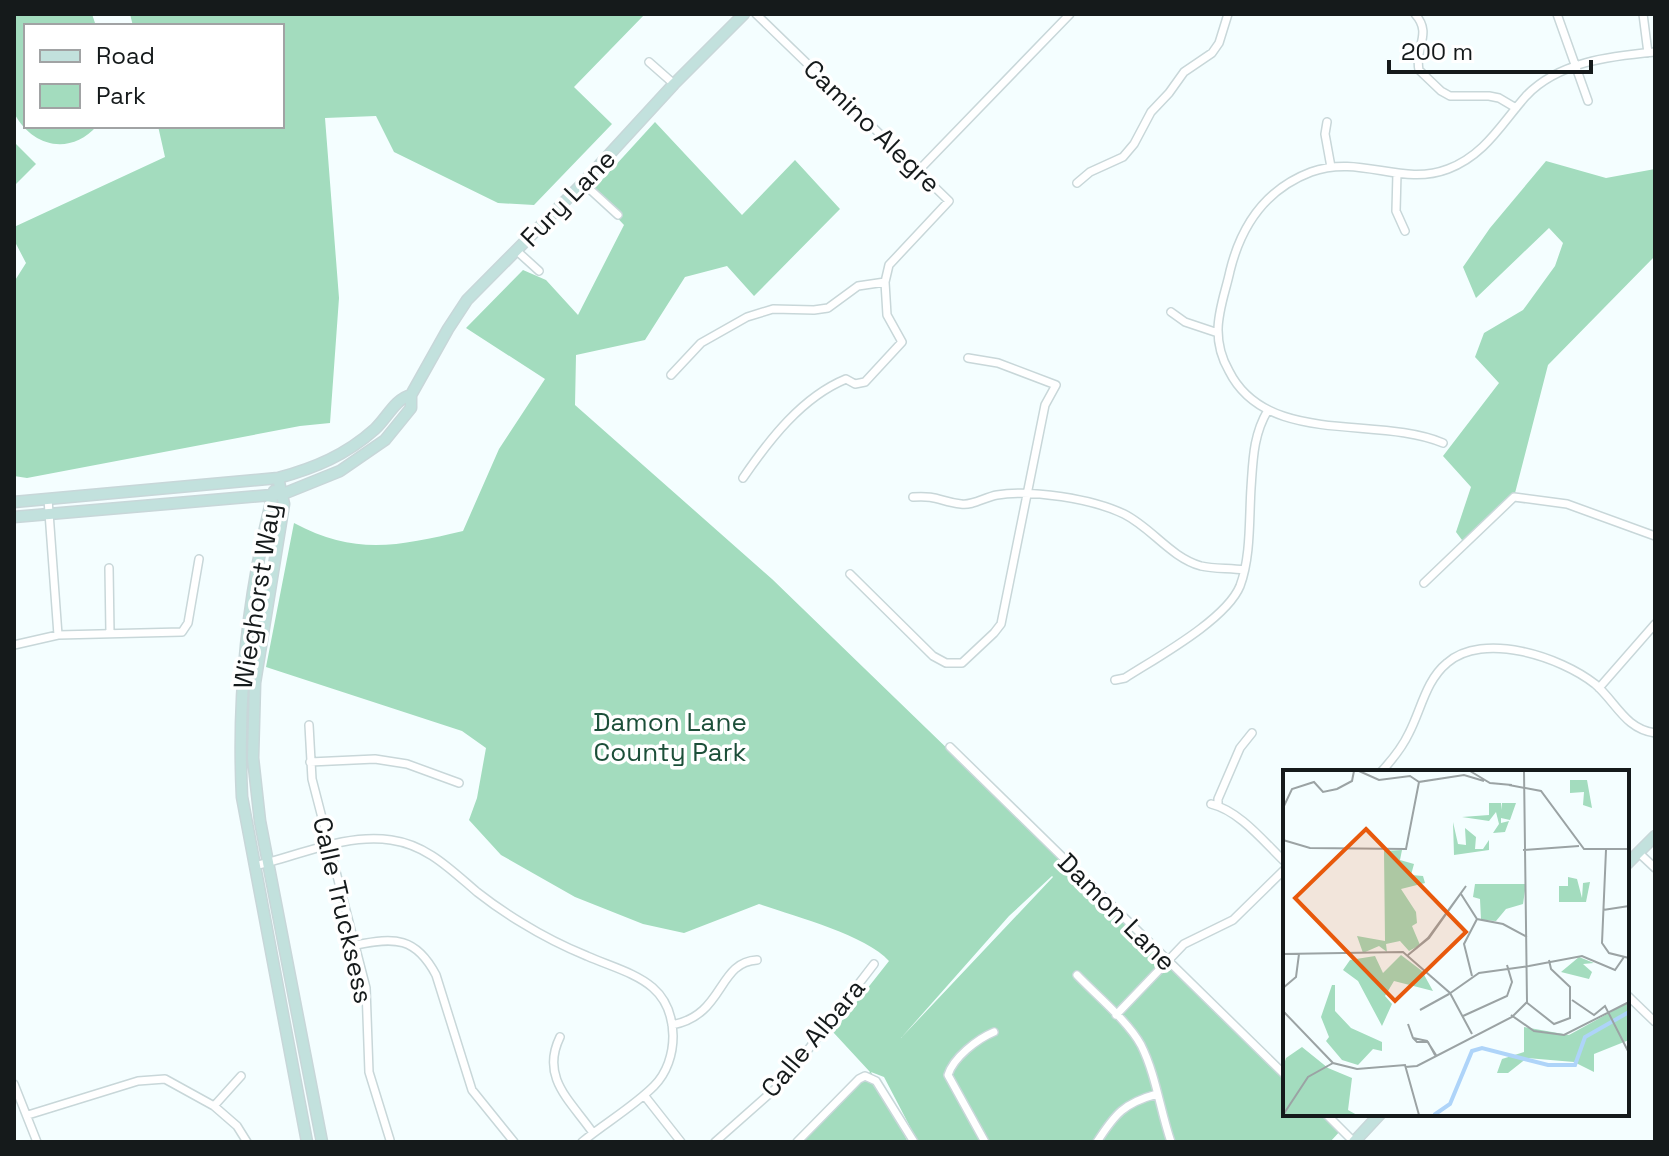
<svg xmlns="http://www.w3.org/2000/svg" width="1669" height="1156" viewBox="0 0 1669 1156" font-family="'Space Grotesk',sans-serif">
<rect width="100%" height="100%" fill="#f4feff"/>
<path fill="#a3dcbe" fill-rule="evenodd" d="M14,14h78l4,12h-70v100h71c-27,30 -65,21 -83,-13z
M130,14h515l-71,73 38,37 -78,81 -36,-2 -104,-51 -18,-36 -51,2 14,180 -9,125 -30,3 -273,52 -13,-2v-194l12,-19 -12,-23v-13l151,-70 -7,-31h124v-100h-149z
M655,122l87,93 53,-55 45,49 -86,87 -27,-30 -42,11 -40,63 -69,15 -1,50 197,174 246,238 46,48 221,210v39h41l16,15 -12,13h-412l-34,-65 -13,-5 37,70h-106l68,-70 -37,-40 56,-71c-23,-26 -96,-45 -130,-57l-75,29 -41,-9 -68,-27 -74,-42 -32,-35 8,-22 9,-50 -24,-17 -196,-64 28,-144c61,33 105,23 169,8l36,-82 46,-70 -79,-51 57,-58 23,10 32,35 46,-90 -32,-34zM1052,876l1,1 -152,161 108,-122z
M14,142l22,22 -22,22z
M1546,161l60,17 49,-9v87l-107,109 -34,132 -49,47 -9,-12 15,-45 -28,-31 56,-73 -24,-26 9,-24 39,-23 32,-44 8,-23 -14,-15 -73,70 -13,-31 27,-39z"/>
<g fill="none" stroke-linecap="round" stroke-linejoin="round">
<g stroke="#c8d7d9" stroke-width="10">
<path id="street" d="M1415,14c18,20 -1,33 4,56l22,21 9,5h39l10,2 17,10
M1557,14l31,87
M1643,14l5,39
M649,62l25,22
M1327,122l-2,12 6,33
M919,170l151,-156
M1397,173l-1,38 9,20
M583,183l35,32
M1077,183l13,-11 33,-15 11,-13 17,-32 18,-19 15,-21 28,-19 7,-10 9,-29
M517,251l22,20
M1171,312l14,10 33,11
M671,375l30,-32 46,-26 26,-8 41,1 14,-2 30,-22 27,-4
M1443,443c-66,-28 -176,4 -214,-72 -7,-12 -11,-27 -11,-41 0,-20 8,-40 12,-59 11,-45 36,-82 81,-99 50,-18 90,15 137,-3 37,-14 53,-45 78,-73 32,-34 84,-40 129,-44
M743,478c26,-38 59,-81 103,-99l9,5 10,-2 37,-40 -15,-27 -2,-33 4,-17 60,-64 -193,-187
M913,497c24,-2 28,5 48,7 11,2 24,-7 36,-9 34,-6 96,4 127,19 28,14 46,43 77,52 13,3 29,2 43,4
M48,499l10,136
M109,568l1,65
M850,574l83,82 13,7h16l32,-30 7,-9 44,-219 11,-20 -58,-22 -30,-5
M1424,583l90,-86 53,7 88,32
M14,645l44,-10 124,-3 6,-9 11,-64
M1115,680l10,-2c31,-20 101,-58 115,-92 11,-29 9,-67 11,-98 2,-28 2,-53 17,-78
M1599,688l56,-64
M309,725l3,54 54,209 3,84 21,68
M950,747l335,328
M310,762l65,-3 32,5 52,19
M1381,772c11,-12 21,-24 28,-39 12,-23 17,-53 38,-70 36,-32 114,-6 148,21 21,18 30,45 60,49
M1211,804c29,7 53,38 74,58
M1218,806v-7l22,-51 12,-15
M1639,853l16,15
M254,866c44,-10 92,-33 137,-26 36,5 59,29 86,52 14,11 30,22 45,31 21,13 43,24 65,33 41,18 85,24 86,80 0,18 -6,37 -19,50 -21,21 -49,37 -72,56
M356,945c39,-8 60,-8 80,30l36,115 42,52
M1077,975c19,20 51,46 64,70 15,30 19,65 30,97
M1627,995l28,27
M1116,1015l68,-71 49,-24 52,-51
M672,1025c53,-10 45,-63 85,-65
M560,1037c-20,41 11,64 33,96
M14,1084l23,58
M644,1095l37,47
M214,1106l27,-30
M1326,1114l28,28
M28,1115l110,-34 27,-2 49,27 23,20 10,16
M715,1142l69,-61 90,-117
M797,1142l62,-63 6,-3 11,5 38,61
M985,1142l-37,-67c5,-17 29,-36 46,-43
M1097,1142c18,-28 27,-39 60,-48"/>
</g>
<g stroke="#c8d7d9" stroke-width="13">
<path id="secondary" d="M278,478l6,26 -29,179 -2,75 7,63 62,321
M274,491c-26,100 -37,204 -32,306l65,345
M14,502l264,-24c37,-10 68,-23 97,-49 12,-11 20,-30 36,-34
M14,517l269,-23 57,-23 45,-31 26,-32v-13l37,-66 19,-29 116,-117 91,-99 70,-70
M1627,864l28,-28
M1354,1142l26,-28"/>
</g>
<use href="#street" stroke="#fff" stroke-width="7"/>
<use href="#secondary" stroke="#c2e1dd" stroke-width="10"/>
</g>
<g text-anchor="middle" stroke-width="7" stroke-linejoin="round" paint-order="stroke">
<g font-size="26" fill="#151a1b" stroke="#fff">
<text transform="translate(872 126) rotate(44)" y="9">Camino Alegre</text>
<text transform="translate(568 198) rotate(-46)" y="9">Fury Lane</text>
<text transform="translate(257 596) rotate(-81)" y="9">Wieghorst Way</text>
<text transform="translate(343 910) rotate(77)" y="9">Calle Trucksess</text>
<text transform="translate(1117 912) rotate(45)" y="9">Damon Lane</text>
<text transform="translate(813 1038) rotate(-50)" y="9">Calle Albara</text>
</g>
<g font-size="26" fill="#1c4f39" stroke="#fff">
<text x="670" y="731">Damon Lane<tspan x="670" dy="30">County Park</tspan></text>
</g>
</g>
<g transform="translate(1283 770)">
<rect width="346" height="346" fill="#f4feff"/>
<path d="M287,10h17l5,28 -9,-3 1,-13 -14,1zM206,33h12l1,7v-7h14l-6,17 -9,-2v5l8,-2 -4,11 -12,1 6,-9 -3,-12 -7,9 -27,-4 27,-2zM170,52l5,22 8,1 -1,-17 11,9 -1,12h8l6,-9v10l-35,5zM119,80l-2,10 14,4 -3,11 12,1 2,7 -24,6 15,23 1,11 -5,3 8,19 -11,6 -9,-10 -14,3 1,8 -8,-6 -16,7 -6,-17 28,5 -1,-90zM285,107l9,2 5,19 1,-15 7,-1 -4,20h-27v-16h9zM192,114h51l-3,20 -17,5 -10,12 -15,-1 -1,-21 -7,-2zM118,185l21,16 11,20 -39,-10 -9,15 7,8 -10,22 -24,-45 -15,-11 7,-10 25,-4 8,17zM296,187l15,6 -11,1 9,8 -3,7 -28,-7zM49,215h3v26l16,17 31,14v9l-9,-2 -15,16 -16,-5 -16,-19 3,-4 -8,-20zM346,232v38l-35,14v18l-20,-10 -47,-4 -19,15h-11l5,-14 22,-7v-25l45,8zM19,277l26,21 24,10 -4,32 9,5h-74v-48l3,-9z" fill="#a3dcbe"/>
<path fill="none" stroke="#aed4f9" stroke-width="4" d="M151,345l16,-11 22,-53 10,-3 66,17h27l10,-28 44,-25"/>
<path fill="none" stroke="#9ba3a4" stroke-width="2" d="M76,1l20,9 31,-4 9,6M187,1l20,12 22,2M226,15l32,6 43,58h45M0,38l9,-19 22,-7 9,10 14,-3 15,-8 2,-10M0,70l27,8 96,1 13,-67 45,-7 20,6M345,79l1,-38M240,80l56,-4M323,80l-4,93 7,10 20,5M183,116l-37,52 -21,17 20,-17zM178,124l16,25 26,5 24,13M320,140l26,-4M0,184l120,-2 47,41 22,41M246,196l53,-10 33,14 9,-13M189,206l-8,-32 13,-25M0,218l13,-11 3,-23M166,224l30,-21 50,-7M289,230l22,15 11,-9 24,47M243,232l28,22 16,-6v-31l-19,-18 -2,-9M137,240l29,-16M0,241l50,52 24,6 48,-4 14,50M228,245l23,16 30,4 65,-33M180,246l44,-20 5,-14 -5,-17M152,285l-7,-13h-11l-4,-4 -5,-14 5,14 14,3 9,14M122,297l12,-1 95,-49 15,-15 -3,-231M0,345l25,-38 25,-14"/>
<path fill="#e8590c" fill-opacity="0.15" stroke="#e8590c" stroke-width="4" d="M83,59l100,103 -71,69 -100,-103z"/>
<rect width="346" height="346" fill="none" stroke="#151a1b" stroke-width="4"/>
</g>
<rect width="1669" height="1156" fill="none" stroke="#151a1b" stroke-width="32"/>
<rect x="24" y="24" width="260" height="104" fill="#ffffff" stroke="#a1a3a4" stroke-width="2"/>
<rect x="40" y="50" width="40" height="12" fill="#c2e1dd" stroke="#a1a3a4" stroke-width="2"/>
<text x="96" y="64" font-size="24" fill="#151a1b">Road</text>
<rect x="40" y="84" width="40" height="24" fill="#a3dcbe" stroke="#a1a3a4" stroke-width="2"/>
<text x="96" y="104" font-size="24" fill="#151a1b">Park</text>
<path d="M1389 60v12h202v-12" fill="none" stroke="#151a1b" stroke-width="4"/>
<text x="1401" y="60" font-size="24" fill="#151a1b" stroke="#ffffff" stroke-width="6" paint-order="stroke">200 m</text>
</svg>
